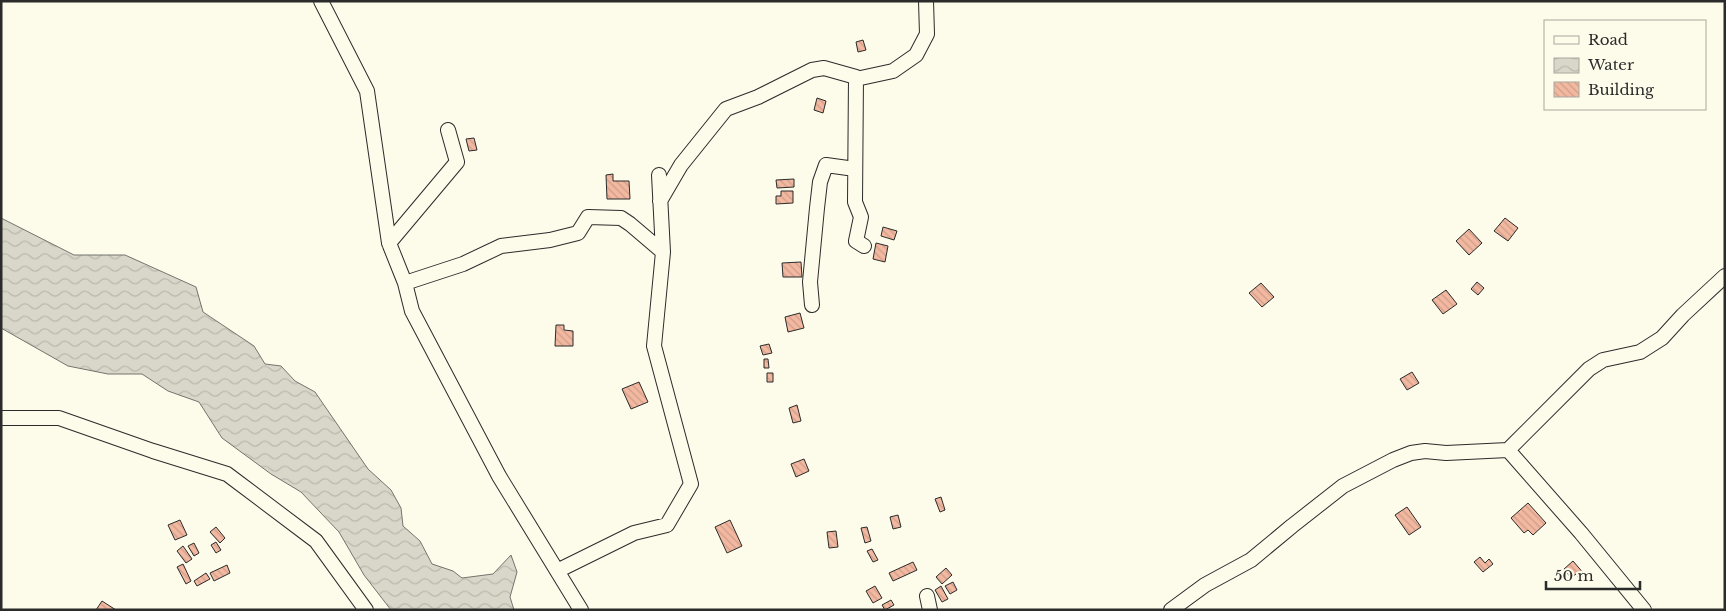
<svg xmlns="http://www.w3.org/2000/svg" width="1726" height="611" viewBox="0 0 1726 611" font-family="'Libre Baskerville',serif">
<defs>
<pattern id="water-waves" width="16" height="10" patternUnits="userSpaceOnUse" patternTransform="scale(1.25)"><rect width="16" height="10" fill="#d8d7c9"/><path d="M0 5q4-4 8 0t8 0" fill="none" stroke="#bab9ad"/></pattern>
<pattern id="building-back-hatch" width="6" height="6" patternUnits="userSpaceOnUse" patternTransform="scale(1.25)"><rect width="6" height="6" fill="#f2b8a0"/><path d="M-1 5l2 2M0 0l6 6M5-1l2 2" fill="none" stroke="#d09e8a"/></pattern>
</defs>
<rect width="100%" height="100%" fill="#fdfbea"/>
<path fill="url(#water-waves)" stroke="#74746e" d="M1,218l73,37h51l71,32 7,25 51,34 11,18 16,2 14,15 20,11 53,77 23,21 10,18 2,18 17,15 12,23 21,7 9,7 31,-4 18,-19 6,17 -7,25 4,13h-123l-27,-35 -25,-43 -38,-40 -30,-18 -49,-36 -23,-36 -31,-11 -26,-17h-34l-40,-8 -67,-38z"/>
<path fill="url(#building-back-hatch)" stroke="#2b2b2b" d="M863,40l3,10 -8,2 -2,-10z
M817,98l9,3 -3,12 -9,-3z
M474,138l3,12 -8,1 -3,-12z
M613,174v7h16l1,18h-23l-1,-24z
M794,179v8l-17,1 -1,-8z
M781,191h12v12l-17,1v-8h5z
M1505,218l13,10 -10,13 -14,-10z
M883,227l14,4 -3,9 -13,-4z
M1469,229l13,14 -13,12 -13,-14z
M876,243l12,3 -3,16 -12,-3z
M801,262l1,15h-19l-1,-14z
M1477,282l7,6 -6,7 -7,-6z
M1261,283l13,14 -12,10 -13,-14z
M1446,290l11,14 -14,10 -11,-14z
M800,313l4,15 -16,4 -3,-15z
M556,325h8v5l9,1v15h-18z
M769,344l3,9 -9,2 -3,-9z
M764,359h4l1,9h-5z
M1412,372l7,11 -12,7 -7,-11z
M767,373h6v9h-6z
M639,382l9,20 -17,7 -9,-20z
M797,405l4,16 -8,2 -4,-15z
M804,459l5,12 -13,6 -5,-13z
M941,497l4,13 -5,2 -5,-13z
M1528,503l18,20 -13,12 -5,-5 -4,3 -13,-15z
M1407,507l14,20 -12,8 -14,-20z
M898,515l3,12 -8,2 -3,-12z
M180,520l7,15 -12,5 -7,-15z
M730,520l12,26 -15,7 -12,-26z
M216,527l9,11 -5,5 -10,-11z
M867,527l4,14 -6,2 -4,-15z
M836,531l2,16 -9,1 -2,-16z
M216,542l5,8 -5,3 -5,-8z
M194,543l5,10 -5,3 -6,-10z
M183,546l9,13 -6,4 -9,-12z
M872,549l6,11 -5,2 -6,-11z
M1480,557l5,6 4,-4 4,5 -10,8 -9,-10z
M1573,561l12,14 -5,4 -4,-5 -5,4 -7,-9z
M913,562l4,8 -24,11 -4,-8z
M183,564l8,17 -5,3 -9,-17z
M227,565l3,8 -16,8 -4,-8z
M946,568l6,7 -10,9 -6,-7z
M206,573l4,6 -13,7 -3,-5z
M953,582l4,8 -7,4 -5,-8z
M875,586l7,12 -9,5 -7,-12z
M941,586l7,13 -6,3 -7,-12z
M891,600l3,5 -9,5 -3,-5z
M102,601l14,9h-20z"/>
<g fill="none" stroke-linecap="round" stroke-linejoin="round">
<g stroke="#2b2b2b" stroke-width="16">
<path id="minor" d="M321,1l46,90 22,152 16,40 7,28 87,165 82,134
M856,79l37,-8 23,-16 11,-21 -1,-33
M660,201l21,-36 45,-56 32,-12 54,-27 12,-2 32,9 -1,125 6,15 -5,24 8,5
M389,243l68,-81 -9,-32
M405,283l58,-19 38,-18 49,-6 28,-7 10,-16 33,1 9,6 33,28 -4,-77
M812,305l-2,-23 7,-74 3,-26 6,-17 29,4
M1,418h58l94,33 74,23 89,67 50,69
M1508,450l73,83 63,77
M557,571l77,-38 33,-8 24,-41 -37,-138 9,-94
M927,596l3,14
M1171,610l34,-25 46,-25 41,-34 51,-40 50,-26 18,-7 14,-2 21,2 62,-3 81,-81 14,-9 37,-8 22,-14 21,-23 42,-39"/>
</g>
<use href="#minor" stroke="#fdfbea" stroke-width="14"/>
</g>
<rect width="1726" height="611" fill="none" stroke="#2b2b2b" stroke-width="5"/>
<rect x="1544" y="20" width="162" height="90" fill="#fdfbea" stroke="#a9a89e"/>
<rect x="1554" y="36" width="25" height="8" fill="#fdfbea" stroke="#a9a89e"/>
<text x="1588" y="45" font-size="15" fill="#2b2b2b">Road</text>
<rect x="1554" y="58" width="25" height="15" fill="url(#water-waves)" stroke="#a9a89e"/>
<text x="1588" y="70" font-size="15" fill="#2b2b2b">Water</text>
<rect x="1554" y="82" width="25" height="15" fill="url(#building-back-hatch)" stroke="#a9a89e"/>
<text x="1588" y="95" font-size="15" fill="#2b2b2b">Building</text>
<path d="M1546 581v8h94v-8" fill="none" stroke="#2b2b2b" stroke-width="2.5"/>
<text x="1554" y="581" font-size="15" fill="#2b2b2b" stroke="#fdfbea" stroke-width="4" paint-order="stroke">50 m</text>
</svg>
